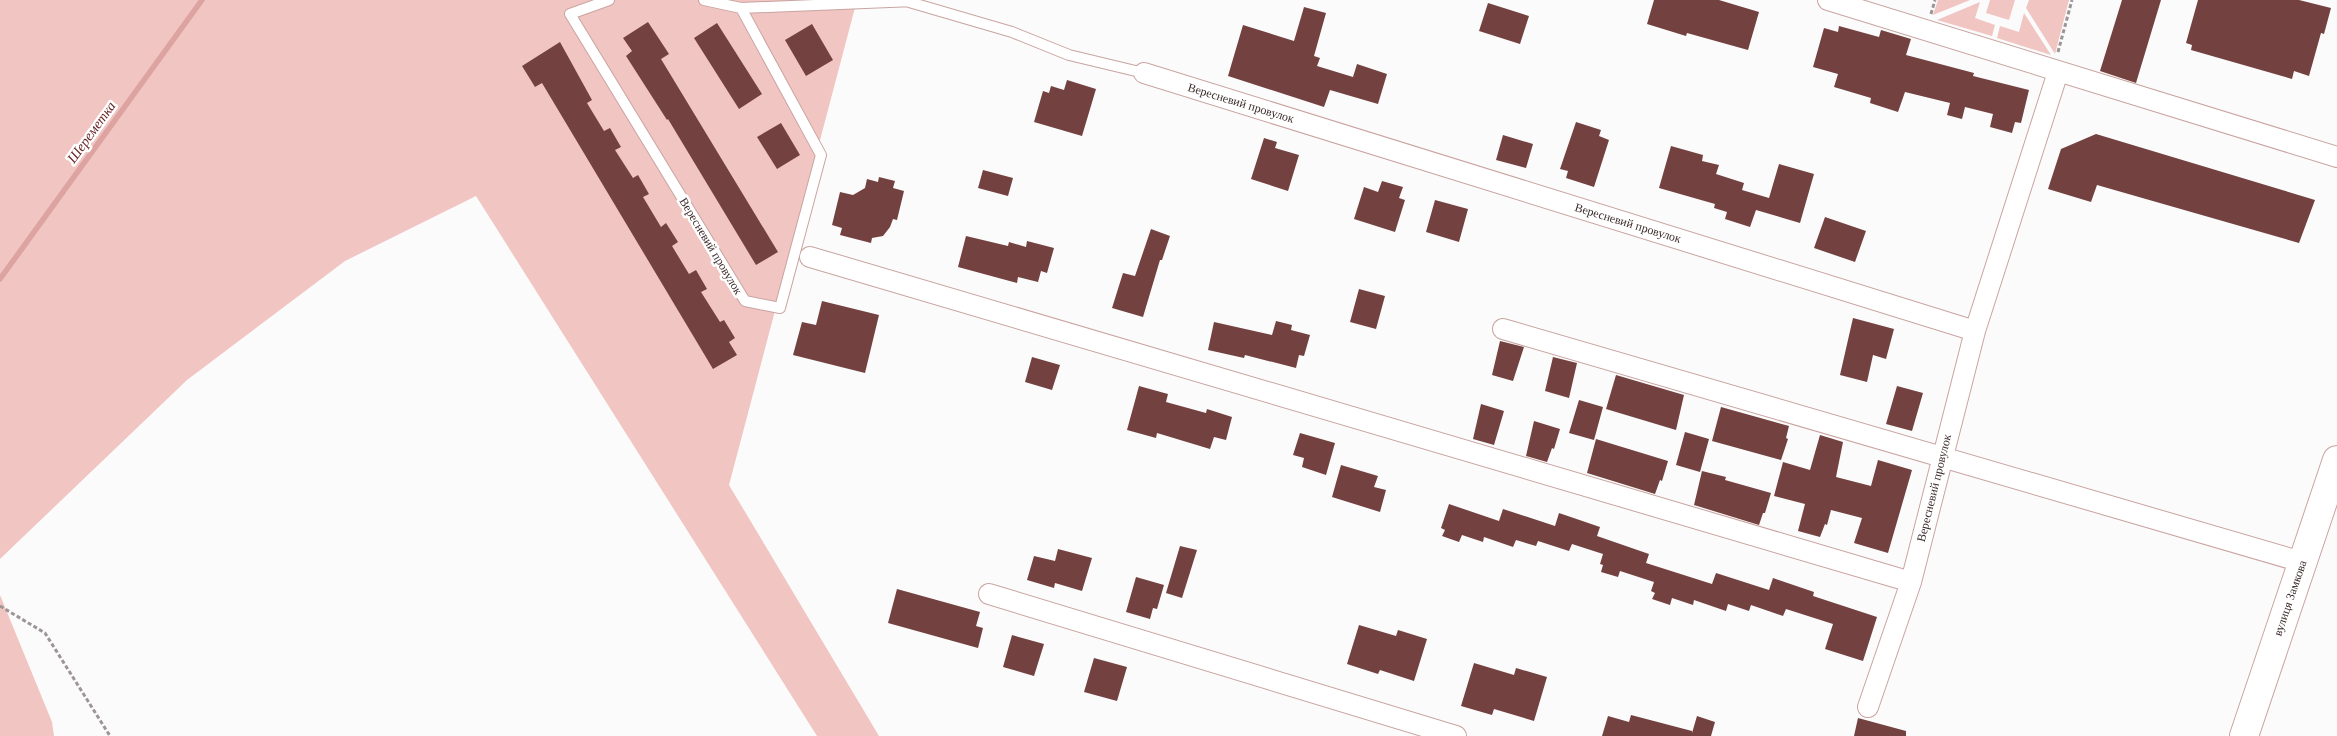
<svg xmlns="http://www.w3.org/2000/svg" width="2337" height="736" viewBox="0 0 2337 736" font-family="Georgia,serif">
<rect width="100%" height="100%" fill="#fbfbfb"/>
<path fill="#f1c5c2" d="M0,0h857l-128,485 150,251h-62l-341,-540 -131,65 -158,119 -187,179z
M1938,0h32l-37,15z
M1990,0h25l-6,20 -23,-7z
M2029,0h40l-14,54 -29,-46z
M1980,2l-5,16 20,7 -3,11 -55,-16z
M2024,13l27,42 -54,-17 3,-12 19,6z
M0,595l52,127 2,14h-54z"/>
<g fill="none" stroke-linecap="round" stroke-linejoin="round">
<path stroke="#dca3a0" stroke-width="5.5" d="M0,279l202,-279"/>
</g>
<path fill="#734240" d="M1654,0h65l40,12 -11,38 -61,-17 -1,3 -39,-12z
M2122,0h39l-25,83 -36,-12z
M2198,0h101l32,8 -7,26 -3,-1 -12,43 -15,-5 -2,8 -101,-29 1,-5 -6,-2z
M1488,3l41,13 -9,28 -41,-13z
M1304,7l22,6 -12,43 6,2 -3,8 36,11 4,-13 30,10 -9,30 -48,-14 -6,17 -96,-31 15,-51 51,16z
M648,22l21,32 -8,5 117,193 -22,13 -88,-146 -1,1 -41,-64 6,-5 -9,-13z
M717,23l45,71 -23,15 -45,-71z
M812,24l21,36 -27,16 -21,-36z
M1839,26l40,11 2,-7 30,9 -5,16 68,18 -1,3 56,14 -8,33 -6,-1 -3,11 -22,-6 3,-13 -28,-7 -3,12 -15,-4 3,-12 -45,-11 -7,20 -28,-9 1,-5 -37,-11 4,-13 -25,-7 11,-39 14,4z
M560,42l32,58 -5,3 17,28 6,-3 11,19 -6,3 18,28 5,-3 11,19 -6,3 18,30 5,-4 12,19 -6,4 17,28 7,-4 11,19 -6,3 19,30 4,-2 11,18 -6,4 8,13 -24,14 -171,-286 -7,4 -13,-21z
M1067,80l29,9 -14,47 -48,-14 9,-31 6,2 2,-7 13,4z
M1576,122l25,8 -2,6 10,4 -15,47 -28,-9 2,-7 -8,-2z
M781,123l19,32 -23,14 -20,-32z
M2096,134l219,66 -16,43 -202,-58 -6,17 -43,-13 13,-40z
M1503,135l30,9 -7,24 -30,-8z
M1264,138l13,4 -2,6 24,7 -11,36 -37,-12z
M1671,146l32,9 -1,6 17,4 -3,9 28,9 -2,7 27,8 10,-34 35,10 -14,49 -44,-13 -6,17 -25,-8 2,-7 -13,-4 1,-4 -56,-16z
M983,170l30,8 -5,18 -30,-8z
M879,177l16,4 -2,7 11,3 -7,29 -4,-1 -3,8 -7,9 -11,2 -1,5 -31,-8 2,-7 -10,-3 8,-33 13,3 12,-7 2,-9 11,3z
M1382,181l21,6 -4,11 6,2 -10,32 -41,-13 10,-32 14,5z
M1435,200l33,9 -9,33 -33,-10z
M1825,217l41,14 -11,31 -41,-14z
M1151,229l19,7 -8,24h-2l-17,57 -31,-9 11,-35 12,3z
M966,236l42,10 1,-4 17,5 1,-6 27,7 -7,25 -6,-2 -3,11 -20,-5 -1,6 -59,-16z
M1359,289l26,7 -9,33 -26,-7z
M822,301l57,14 -14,58 -72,-18 9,-33 14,3z
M1853,318l41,11 -8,30 -13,-4 -6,27 -27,-7z
M1276,321l16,4 -1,5 19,5 -6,21 -5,-1 -3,13 -51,-13 -1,3 -36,-8 6,-28 58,13z
M1500,341l24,6 -11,34 -21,-6z
M1032,357l28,8 -8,25 -27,-8z
M1553,357l24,6 -8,35 -24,-7z
M1616,375l68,20 -8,35 -70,-21z
M1139,386l29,8 -2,8 40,11 1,-4 25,8 -6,23 -12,-3 -4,12 -53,-16 -1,5 -29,-8z
M1897,386l26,7 -11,38 -26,-7z
M1579,400l24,7 -9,33 -25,-7z
M1481,404l23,7 -10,34 -21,-6z
M1721,407l68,19 -3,12 2,1 -7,21 -69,-19z
M1534,421l26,8 -6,20 -2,-1 -5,14 -21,-6z
M1685,432l24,7 -9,33 -24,-7z
M1300,433l35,10 -9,32 -24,-8 2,-9 -11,-3z
M1820,435l23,7 -7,35 35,9 7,-26 34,10 -24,83 -34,-10 8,-25 -31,-8 -4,15 -2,-1 -5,13 -22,-6 7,-27 -31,-8 9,-34 27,8z
M1596,439l72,22 -6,20 -2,-1 -5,14 -68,-21z
M1341,465l37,11 -4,11 12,3 -6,22 -48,-15z
M1702,471l24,6 -1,3 46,13 -6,20h-2l-4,12 -65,-20z
M1449,504l50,17 4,-12 52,17 4,-13 41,14 -3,9 52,18 -3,9 66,21 4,-11 53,17 4,-12 41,14 -1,4 64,21 -14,44 -38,-12 8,-25 -47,-15 -3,7 -32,-11 -2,6 -21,-7 -2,7 -32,-11 -1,5 -21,-7 -2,7 -18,-6 3,-6 -4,-2 3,-9 -34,-11 -2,6 -17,-5 2,-7 -3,-1 3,-10 -31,-10 -3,7 -31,-10 -2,5 -20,-6 -3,7 -29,-10 -1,5 -21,-7 -3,7 -17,-6 3,-6 -4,-2z
M1180,546l17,4 -15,48 -16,-5z
M1058,549l34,9 -10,33 -27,-8 -1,5 -27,-8 7,-24 21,5z
M1136,577l28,8 -7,24 -4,-1 -3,11 -24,-7z
M897,589l83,23 -4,14 7,2 -5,20 -90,-25z
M1359,625l37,11 2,-6 29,9 -13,42 -34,-11 -2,4 -31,-10z
M1012,635l32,9 -10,32 -31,-9z
M1094,658l33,9 -10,34 -33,-9z
M1474,663l40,12 2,-7 31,9 -13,44 -40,-12 -2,6 -31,-9z
M1631,715l61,16v2l5,-17 18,6 -4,14h-109l6,-20 21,6z
M1858,718l48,13v5h-52z"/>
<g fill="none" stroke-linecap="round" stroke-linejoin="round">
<g stroke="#c9a4a1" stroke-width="12">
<path id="lane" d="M609,0l-39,14 175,287 35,7 41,-153 -80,-147 -37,-8
M909,2l103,30 57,23 75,18
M741,8l173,-7"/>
</g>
<g stroke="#c9a4a1" stroke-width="22">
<path id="street" d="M1828,0l509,157
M1144,73l831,258 -64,251 -43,125
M810,257l1101,325
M1503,329l799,233
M1975,331l83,-259
M989,594l467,142"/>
</g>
<g stroke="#c9a4a1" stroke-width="30">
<path id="secondary" d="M2244,736l93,-276"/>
</g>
<path stroke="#9d9595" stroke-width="3" stroke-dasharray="4 2.5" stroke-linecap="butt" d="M1931,14l4,-14
M2058,52l14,-52
M0,606l45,27 65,103"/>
<use href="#lane" stroke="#fff" stroke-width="10"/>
<use href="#street" stroke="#fff" stroke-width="20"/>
<use href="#secondary" stroke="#fff" stroke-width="28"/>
</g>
<g text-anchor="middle" stroke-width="5" stroke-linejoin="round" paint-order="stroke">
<g font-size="12" fill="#3b2c2b" stroke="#fff">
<text transform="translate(1241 103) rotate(17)" y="4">Вересневий провулок</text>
<text transform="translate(1628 223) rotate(17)" y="4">Вересневий провулок</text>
<text transform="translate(711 246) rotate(59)" y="4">Вересневий провулок</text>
<text transform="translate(1934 488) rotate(-76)" y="4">Вересневий провулок</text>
<text transform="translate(2290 598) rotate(-71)" y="4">вулиця Замкова</text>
</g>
<g font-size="14" font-style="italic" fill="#6a2626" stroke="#fff">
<text transform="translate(91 132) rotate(-54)" y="5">Шереметка</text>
</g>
</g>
</svg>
